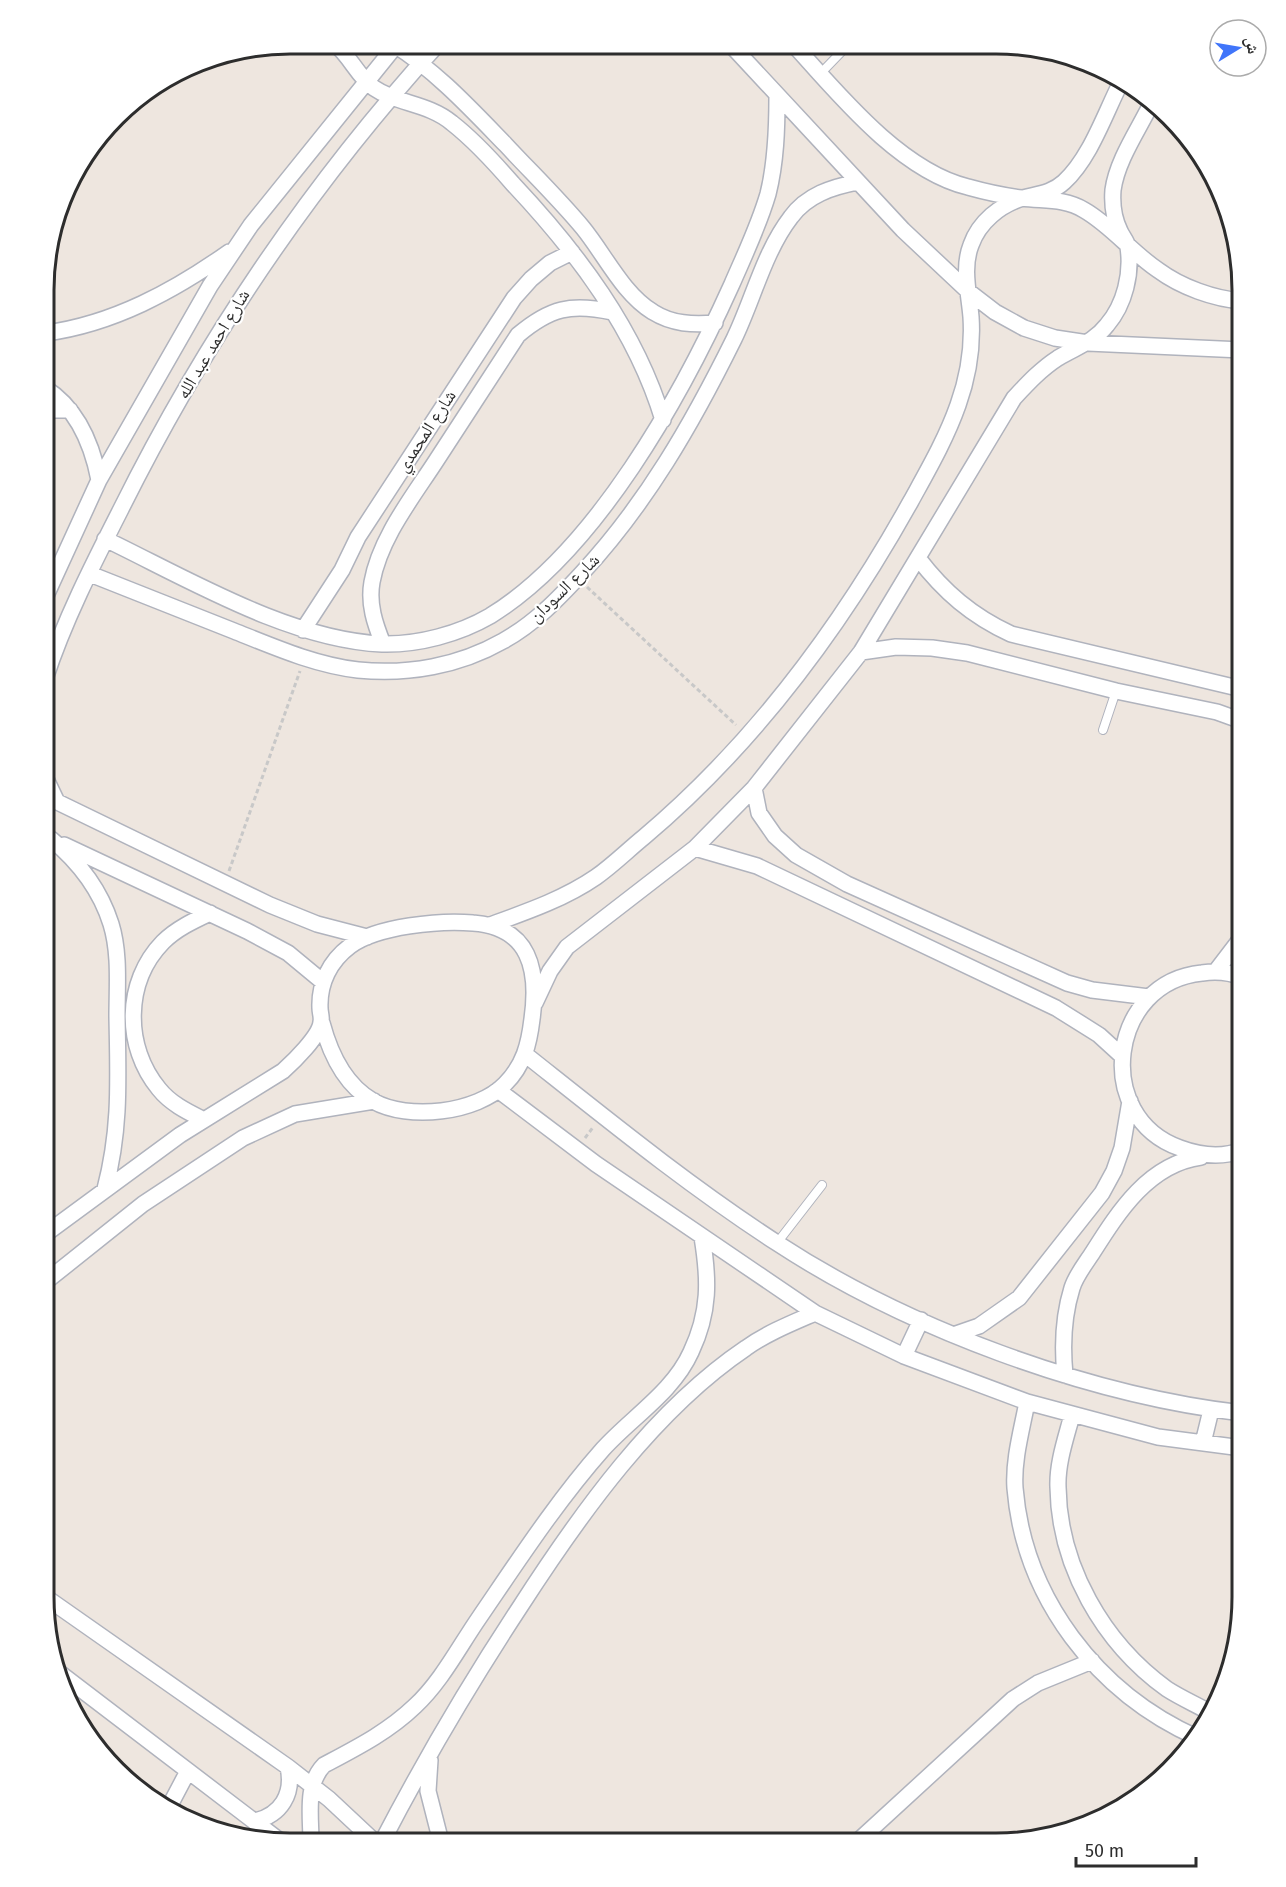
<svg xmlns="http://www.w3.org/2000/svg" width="1286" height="1887" viewBox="0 0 1286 1887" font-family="'Fira Sans','Noto Naskh Arabic',sans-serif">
<rect width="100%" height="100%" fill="#eee6df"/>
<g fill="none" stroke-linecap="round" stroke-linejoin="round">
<g stroke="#b0b3bd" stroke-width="10">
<path id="service" d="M820,74l28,-29
M1103,730l13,-39
M777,1243l45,-58"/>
</g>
<g stroke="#b0b3bd" stroke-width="18">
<path id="minor" d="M335,44c15,12 23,33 39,44 23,16 54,15 78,35 23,18 42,39 61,61 64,68 123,146 150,236
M393,44c43,27 77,64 112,100 26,28 54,55 78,84 22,27 40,66 70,84 19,12 40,13 62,11
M731,45l172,185 66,62 26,20 29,16 31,10 33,5 154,7
M794,45c45,50 107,126 174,142 18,5 36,9 54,11 21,3 42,0 62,12 28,16 47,42 74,60 23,17 56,29 84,31
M46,333c67,-9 128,-42 183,-81
M45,388c32,20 47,56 54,92
M45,410h25
M105,539c83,40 185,101 277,105 36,1 77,-10 108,-28 106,-65 192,-221 242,-332 13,-30 27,-59 36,-90 8,-32 9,-65 9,-97
M918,558c26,34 54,58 93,76l231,55
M90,574c48,19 96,38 144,57 40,16 81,34 124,39 50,5 101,-4 145,-29 31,-17 55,-42 79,-68 64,-69 110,-149 152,-234 19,-39 30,-87 57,-122 16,-22 41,-30 67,-35
M45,598l54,-118 111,-194 41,-61 146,-181
M303,630l39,-60 16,-33 156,-239 17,-19 19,-16 22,-11
M383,644c-8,-20 -15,-40 -11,-62 8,-44 40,-84 64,-121 27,-42 55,-84 82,-126 32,-27 53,-32 94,-23
M861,652l35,-5 36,1 35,5 149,38 101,21 25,9
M45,679c19,-58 48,-115 76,-170 84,-169 190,-325 317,-465
M45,777l11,23
M754,788l5,25 16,23 21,19 51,29 220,99 25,7 57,7
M45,796l225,109 47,19 50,13
M51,839c28,23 49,50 60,85 9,29 6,62 6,92 1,62 4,112 -12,173
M64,845l183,86 41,22 35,29
M695,848l62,18 299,142 43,27 23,21
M490,925c36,-13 74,-26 106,-48 17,-12 32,-27 48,-40 109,-92 198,-212 267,-336 17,-31 35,-62 47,-96 10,-28 15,-58 13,-88 -2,-24 -9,-49 0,-72 8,-23 29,-40 52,-47 15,-4 29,-5 41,-16 27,-25 41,-69 58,-102
M1216,971l26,-34
M535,1003l15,-32 17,-24 128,-99 59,-60 107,-136 153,-254c14,-15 27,-29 44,-40 18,-11 36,-16 49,-33 18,-21 25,-52 21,-78 -1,-6 -6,-11 -8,-16 -6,-12 -8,-28 -7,-41 4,-30 26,-61 39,-88
M526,1055c82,65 163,131 251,188 130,85 310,152 465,170
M498,1090l98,74 219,149 89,43 123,46 131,35 84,11
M204,1120c-16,-8 -33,-16 -45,-31 -35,-42 -35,-107 4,-147 13,-13 30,-21 47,-29
M1242,1150c-20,8 -43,5 -62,-2 -88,-31 -71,-166 22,-175 13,-2 27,-1 40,4
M44,1235l136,-100 103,-64c10,-9 37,-35 38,-49 1,-5 -1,-9 -1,-14 -1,-25 10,-47 30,-62 27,-20 91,-26 123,-23 57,4 66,47 59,96 -3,25 -8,46 -27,65 -28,29 -97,37 -132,17 -28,-16 -43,-48 -51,-78
M44,1283l99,-79 100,-66 52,-24 79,-13
M956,1334l23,-8 40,-28 83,-105 12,-22 8,-23 8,-47
M904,1356l17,-36
M1065,1375c-3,-30 -2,-58 7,-87 4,-13 14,-25 21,-36 26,-41 56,-88 108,-95
M1027,1402c-5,27 -14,58 -12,86 9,110 82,205 183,250
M1072,1415c-6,23 -15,48 -14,72 1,79 45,156 109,202 14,9 30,16 44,24
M1203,1443l8,-33
M44,1596l244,171 41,32 46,43
M61,1674l219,167
M430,1760l-2,31 13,51
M168,1809l20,-38
M255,1821c26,-6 39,-27 33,-54
M311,1842c0,-25 -6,-58 13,-77 32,-17 64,-33 91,-59 26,-24 44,-59 64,-88 39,-57 78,-117 124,-169 29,-32 70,-57 88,-97 19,-40 18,-73 11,-115
M382,1842c42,-81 88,-159 138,-235 60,-93 134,-197 226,-259 21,-15 46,-25 69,-35
M856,1843l157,-144 25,-16 54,-22"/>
</g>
<path stroke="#c8c8c8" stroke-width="3" stroke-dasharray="4.5 3" stroke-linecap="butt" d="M587,587l149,138
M229,871l71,-200
M585,1138l9,-12"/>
<use href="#service" stroke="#fff" stroke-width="8"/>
<use href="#minor" stroke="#fff" stroke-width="15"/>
</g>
<g text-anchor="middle" stroke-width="4.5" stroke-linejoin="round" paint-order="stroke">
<g font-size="18" fill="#2d2d2d" stroke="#fff">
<text transform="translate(213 344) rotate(-59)" y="6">شارع احمد عبد الله</text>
<text transform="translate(426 431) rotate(-57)" y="6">شارع المحمدي</text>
<text transform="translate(564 588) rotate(-44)" y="6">شارع السودان</text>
</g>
</g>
<path d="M0 0H1286V1887H0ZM290 54H996A236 236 0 0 1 1232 290V1597A236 236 0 0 1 996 1833H290A236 236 0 0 1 54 1597V290A236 236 0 0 1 290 54Z" fill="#fff" fill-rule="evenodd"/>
<path fill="none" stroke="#2d2d2d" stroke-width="3" d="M290 54H996A236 236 0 0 1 1232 290V1597A236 236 0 0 1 996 1833H290A236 236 0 0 1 54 1597V290A236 236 0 0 1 290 54Z"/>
<g transform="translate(1238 48) rotate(79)"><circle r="28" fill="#ffffff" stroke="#ababab" stroke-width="1.5"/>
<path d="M0-4.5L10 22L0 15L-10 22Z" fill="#4075fa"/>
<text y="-9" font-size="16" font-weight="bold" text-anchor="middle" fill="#2d2d2d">ش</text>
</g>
<path d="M1076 1857v9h120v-9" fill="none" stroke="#2d2d2d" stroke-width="3"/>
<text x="1085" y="1857" font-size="18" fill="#2d2d2d" stroke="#ffffff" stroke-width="4.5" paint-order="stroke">50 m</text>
</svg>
